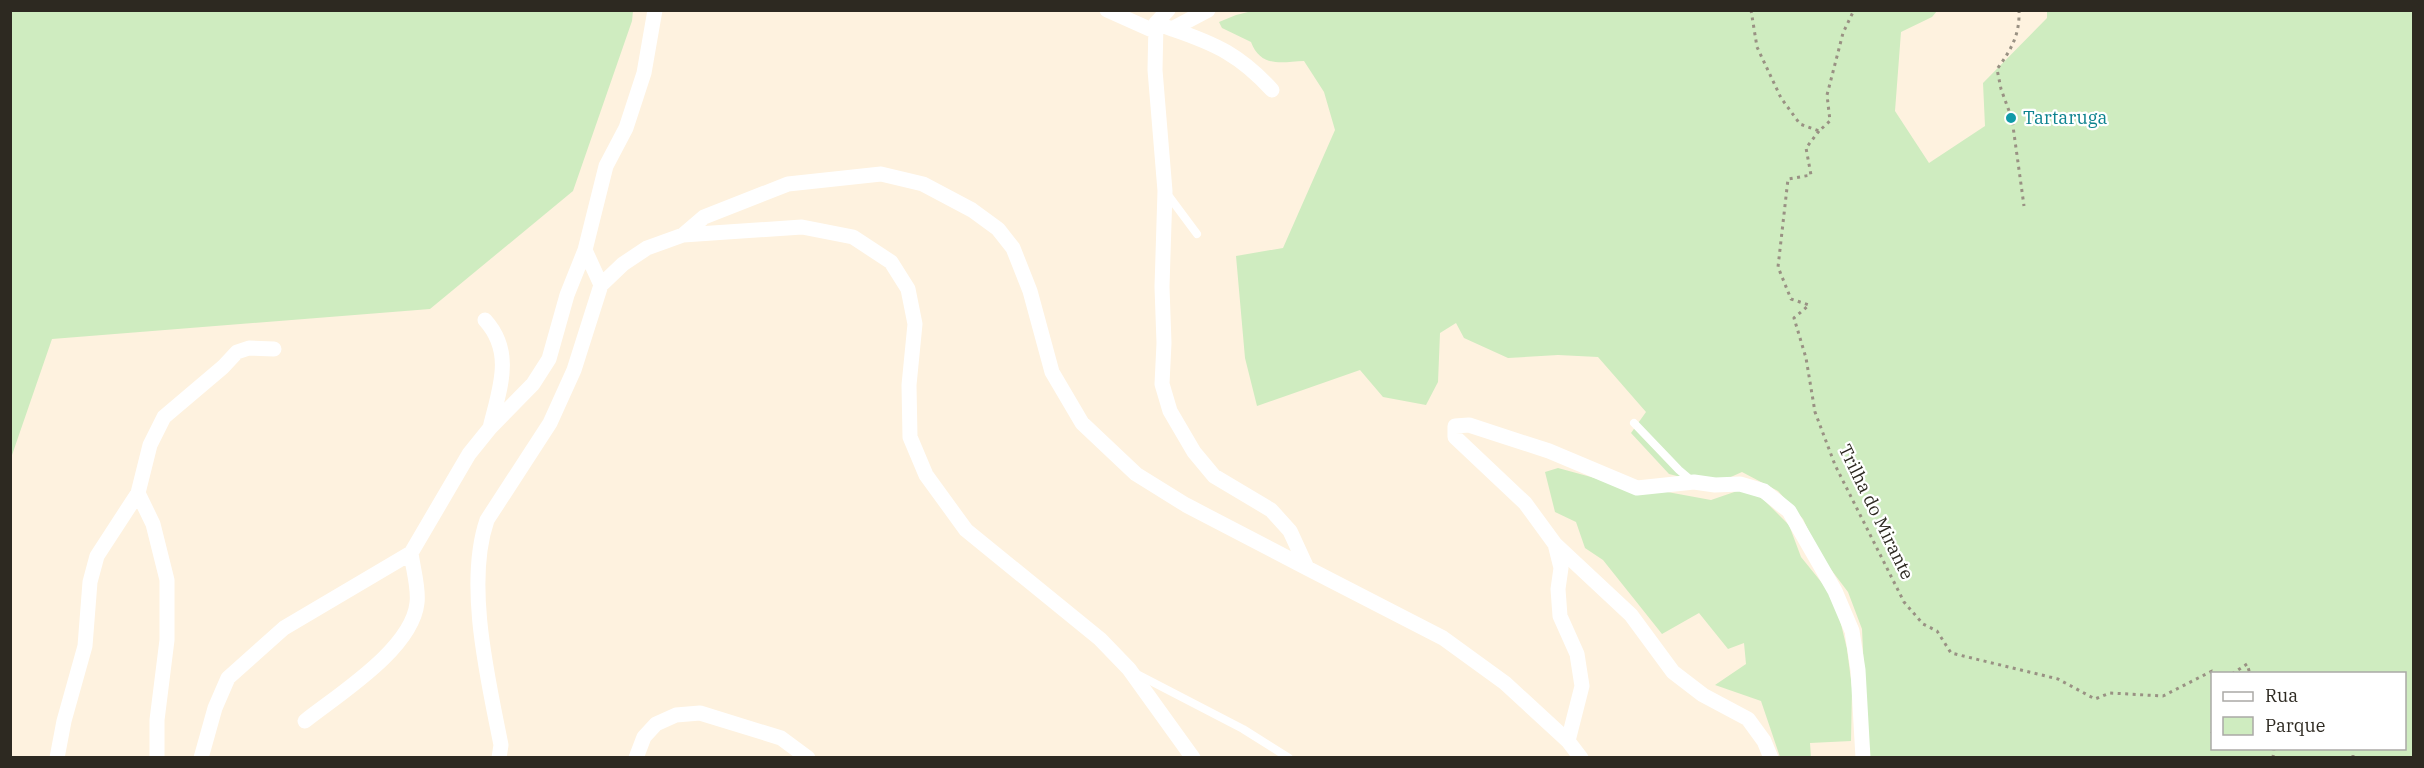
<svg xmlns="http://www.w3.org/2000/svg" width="2424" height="768" viewBox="0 0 2424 768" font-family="'IBM Plex Serif',serif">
<rect width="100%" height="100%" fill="#fef2df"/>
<path fill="#cfecc0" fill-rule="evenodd" d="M11,10h622v1l-1,10 -59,170 -143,118 -378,30 -41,119z
M1256,10l681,1 -5,6 -31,15 -6,79 34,52 56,-37 -2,-43 64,-65v-7h366v746h-545l-6,-128 -14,-37 -28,-37 -17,-36 -25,-28 -36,-19 -29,13 -44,-11 -38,-41 15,-21 -48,-55 -40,-2 -50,3 -44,-20 -8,-15 -16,10 -2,49 -12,23 -43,-8 -23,-27 -103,36 -12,-48 -9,-102 47,-8 52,-118 -11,-38 -20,-31c-23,1 -43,7 -53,-19l-29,-14 -3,-6 17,-7zM2212,674h192v74h-192z
M1558,468l44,12 109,20 35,-12 18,12 25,25 12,32 34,42 12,50 5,39 -1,53 -41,2 1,14h-31l-19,-56 -46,-16 31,-21 -2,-21 -16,6 -29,-36 -37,21 -59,-74 -18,-12 -9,-26 -21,-10 -10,-40z"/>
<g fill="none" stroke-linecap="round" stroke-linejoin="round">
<path stroke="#999183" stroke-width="3" stroke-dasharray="3 4.5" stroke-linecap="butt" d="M1751,10l6,37 24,51 19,26 19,7 11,-10 -3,-26 16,-62 11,-23
M2019,10c1,25 -8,40 -22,59l4,20 11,30 12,87
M1819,131l-13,17 5,27 -23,4 -10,88 13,32 18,6 -15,13 12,40 9,54 20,53 69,137 19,22 14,7 14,22 107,26 37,20 15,-6 53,3 49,-25 4,3
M2232,674l15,-10 3,10
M2212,732v1
M2273,758l1,-10
M2353,758v-4l1,4"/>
<path stroke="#fff" stroke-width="8" d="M1168,195l29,39
M1634,423l45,47 13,11
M1135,673l108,56 46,29"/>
<path stroke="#fff" stroke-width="15" d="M1107,10l47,21
M1168,10l-12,13 16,6 36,-19
M1156,23l-1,47 10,121 -3,96 2,56 -2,41 8,27 24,41 20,24 57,34 19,21 17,37 136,70 62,45 63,58 13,17
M1172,29c44,15 68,26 100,61
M683,235l21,-18 84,-33 93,-10 42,10 49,26 26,19 15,19 17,43 22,81 30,51 54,51 50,31 121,63
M601,285l-16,-35 21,-84 20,-38 18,-55 11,-63
M485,320c30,33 14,70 5,108
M138,493l12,-48 14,-28 59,-50 14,-15 12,-4 25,1
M1555,544l76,71 42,57 30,23 45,24 16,22 7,17
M305,721c34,-27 107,-72 112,-118 2,-15 -4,-34 -6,-50
M1568,741l14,-55 -5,-32 -17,-38 -2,-27 3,-21 -6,-24 -30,-41 -70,-66v-11l14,-1 80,26 88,37 57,-6 21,3 25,-1 24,7 25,20 46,80 17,40 6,39 5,88
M57,758l7,-37 21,-75 5,-64 7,-26 41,-63 15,31 14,56v60l-10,80v38
M201,758l14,-50 13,-30 56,-50 127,-75 58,-99 21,-26 43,-44 16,-25 18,-64 18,-45
M499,758l2,-13c-13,-66 -36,-161 -14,-225l63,-97 24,-53 27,-85 22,-21 24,-16 36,-13 119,-8 51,10 38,25 17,27 7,35 -6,61 1,52 16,38 40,55 134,109 29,30 64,89
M636,758l8,-21 12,-13 20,-9 24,-2 81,25 27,20"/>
</g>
<circle fill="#0f9aa8" stroke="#fff" stroke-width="2" cx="2011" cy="118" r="6"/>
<g text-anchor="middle" stroke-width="4.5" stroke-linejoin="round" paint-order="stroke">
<g font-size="18" fill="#0d838f" stroke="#fff" text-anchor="start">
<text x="2023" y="124">Tartaruga</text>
</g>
<g font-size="18" fill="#2d2921" stroke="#fff">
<text transform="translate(1876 512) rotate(64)" y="6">Trilha do Mirante</text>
</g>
</g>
<rect width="2424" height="768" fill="none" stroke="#2d2921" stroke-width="24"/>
<rect x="2211" y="672" width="195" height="78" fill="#ffffff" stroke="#aba9a6" stroke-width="1.5"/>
<rect x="2223" y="692" width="30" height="9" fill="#ffffff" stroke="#aba9a6" stroke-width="1.5"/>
<text x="2265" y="702" font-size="18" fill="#2d2921">Rua</text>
<rect x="2223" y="717" width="30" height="18" fill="#cfecc0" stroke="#aba9a6" stroke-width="1.5"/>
<text x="2265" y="732" font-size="18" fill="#2d2921">Parque</text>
</svg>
